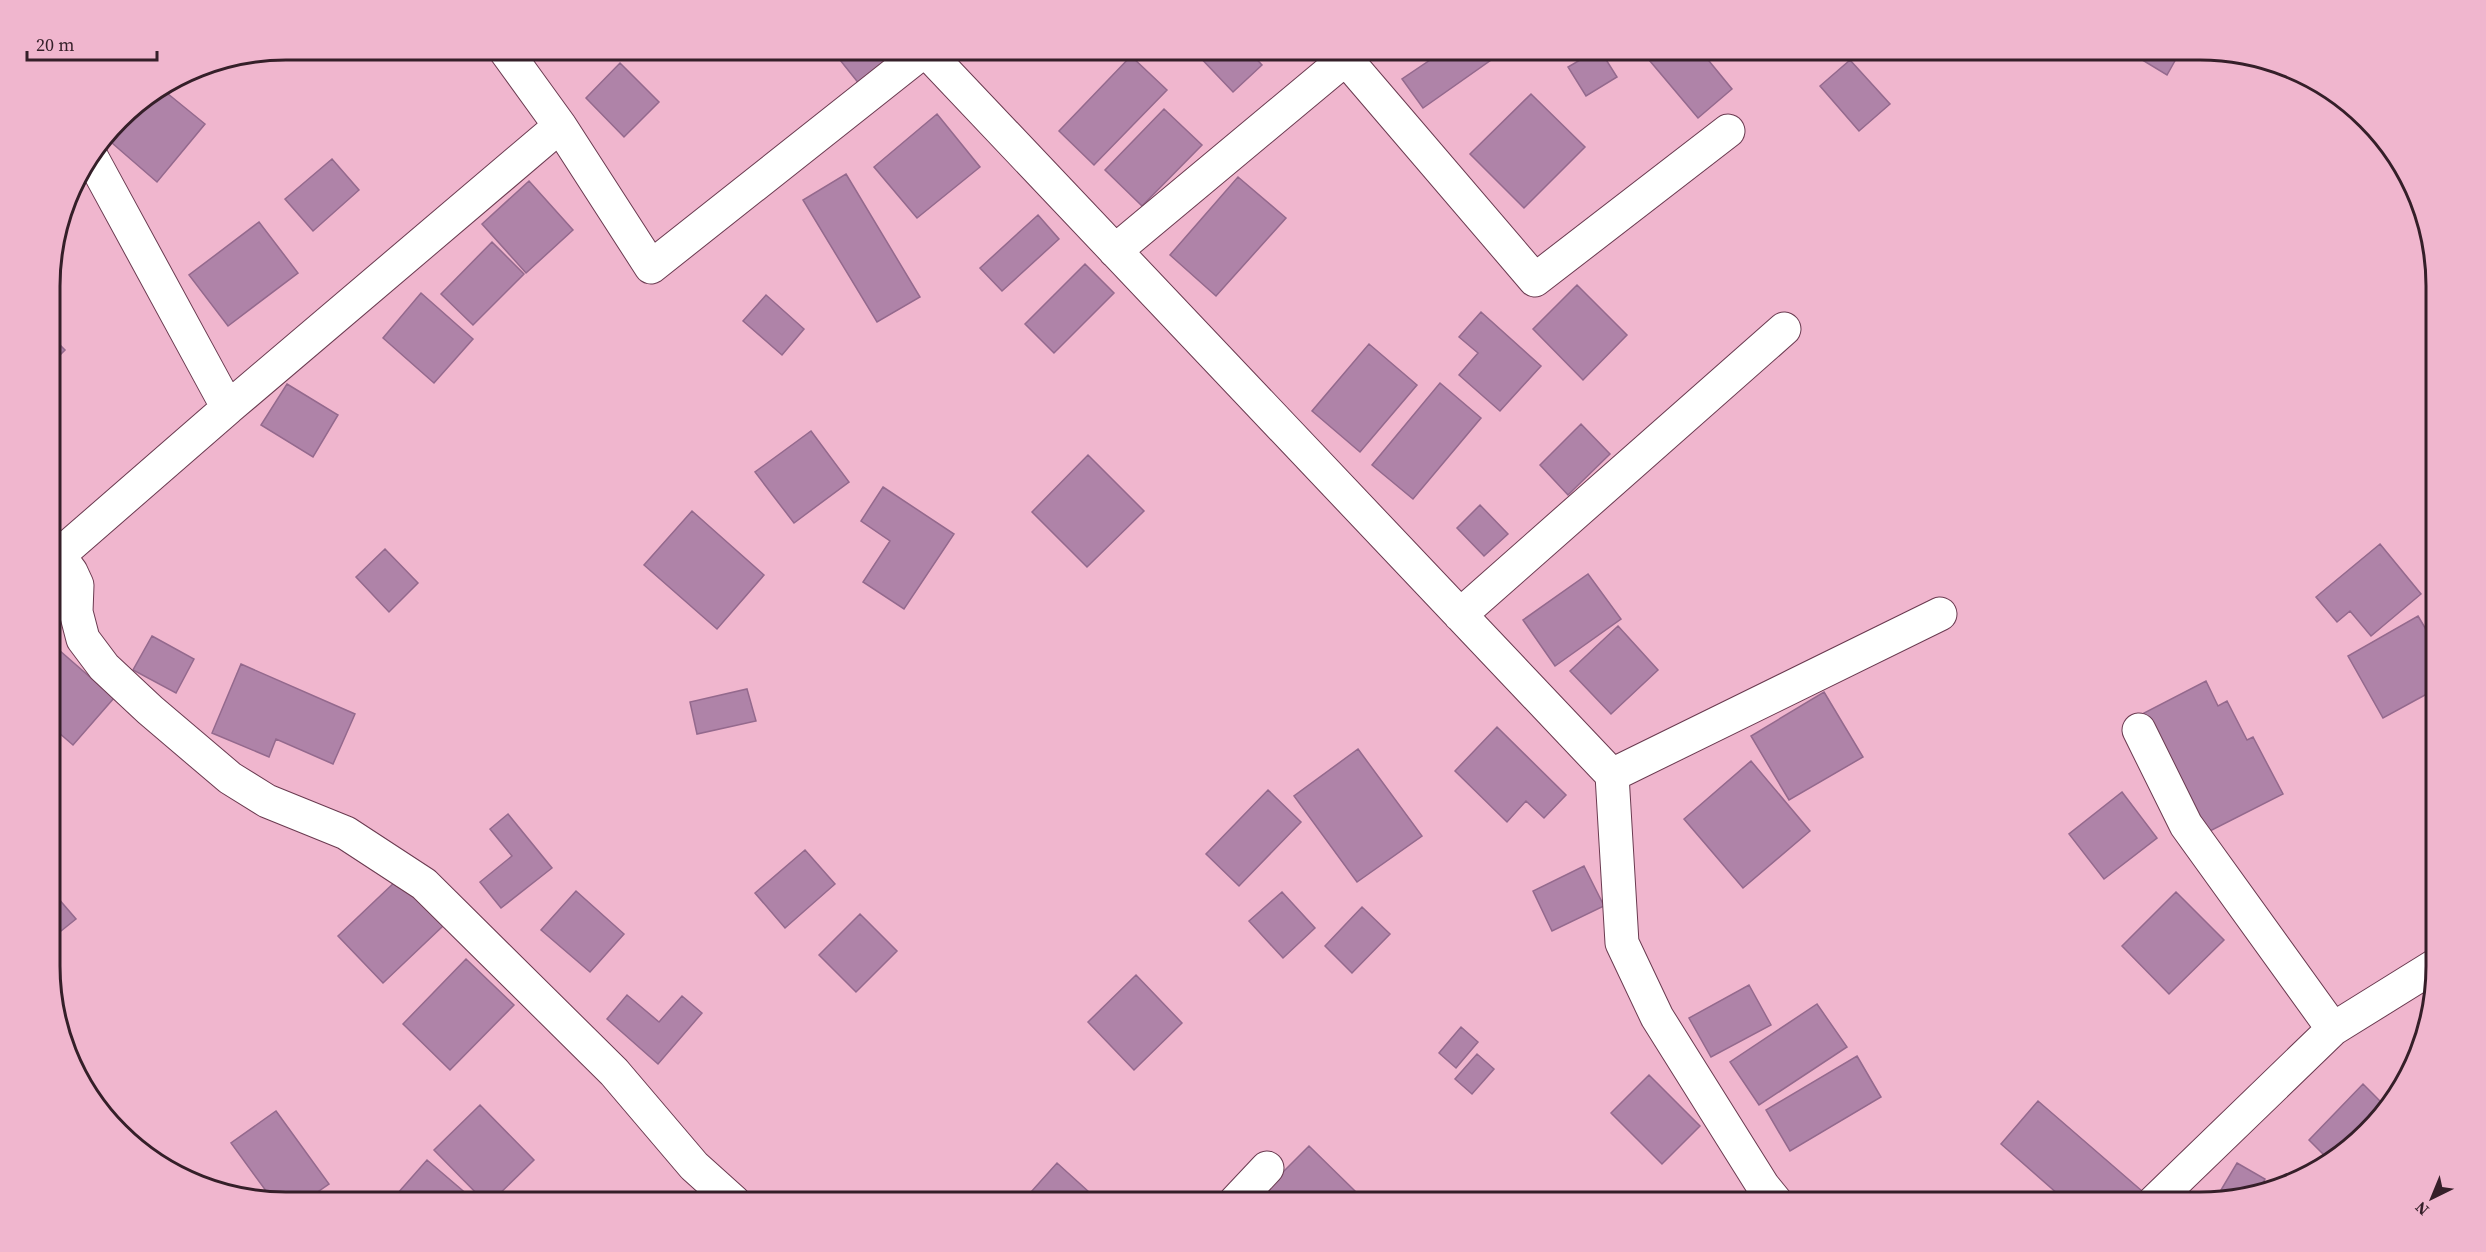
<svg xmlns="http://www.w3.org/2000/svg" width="2486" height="1252" viewBox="0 0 2486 1252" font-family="'Source Serif 4',serif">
<rect width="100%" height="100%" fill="#f0b6ce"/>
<path fill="#af83a8" stroke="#94698d" stroke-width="1.5" d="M832,50h66l6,8 -40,32z
M1197,50h51l14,15 -29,27 -38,-40z
M1445,50h39l7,10 -68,48 -21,-29z
M1597,50h3l17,27 -31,19 -18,-29z
M1664,50h36l32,39 -34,29 -48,-57z
M2137,50h44l-14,25 -33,-20z
M1131,56l36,34 -73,75 -35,-34z
M1850,60l40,44 -31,27 -39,-45z
M620,63l39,39 -35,35 -38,-39z
M162,89l43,35 -48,58 -45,-39 42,-49z
M1531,94l54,53 -61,61 -54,-54z
M1164,109l38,36 -60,61 -37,-36z
M937,114l43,53 -63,51 -43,-51z
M332,159l27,31 -46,41 -28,-32z
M846,174l74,123 -43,25 -74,-122z
M1238,177l48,41 -70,78 -46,-41z
M529,181l44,49 -47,43 -44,-49z
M1038,215l21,24 -57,52 -22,-23z
M259,222l39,51 -70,53 -39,-51z
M492,242l32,32 -51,51 -32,-31z
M1085,264l29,29 -60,60 -29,-29z
M1577,285l50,50 -44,45 -50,-51z
M421,293l52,46 -39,44 -51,-45z
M766,295l38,34 -22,26 -39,-34z
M1481,312l60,54 -41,45 -41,-36 19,-22 -19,-16z
M50,335l15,15 -15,15z
M1369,344l48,41 -57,67 -48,-41z
M1440,383l41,35 -68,81 -41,-34z
M287,384l51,31 -25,42 -52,-32z
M1581,424l29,30 -42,41 -28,-30z
M811,431l38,51 -55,41 -39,-51z
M1088,455l56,56 -57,56 -55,-55z
M883,487l71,47 -50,75 -41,-27 27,-41 -29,-20z
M1480,505l28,29 -24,22 -27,-28z
M692,511l72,64 -47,54 -73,-64z
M2380,544l41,50 -50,42 -21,-25 -13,11 -21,-25z
M385,549l33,34 -29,29 -33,-35z
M1588,574l33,45 -66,47 -32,-46z
M2418,616l18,30v43l-53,29 -35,-62z
M1618,626l40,44 -47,44 -41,-43z
M152,636l42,23 -18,34 -43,-23z
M59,650l55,48 -41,47 -22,-19v-67z
M241,664l114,50 -22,50 -57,-25 -7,18 -57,-24z
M2206,681l12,25 9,-5 20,39 6,-3 30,57 -77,39 -62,-120z
M747,689l9,32 -59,13 -7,-32z
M1824,692l39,65 -74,43 -38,-64z
M1497,727l69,68 -22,23 -18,-17 -19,21 -52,-51z
M1358,749l64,87 -65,46 -63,-86z
M1751,761l59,70 -67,57 -59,-69z
M1268,790l33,32 -62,64 -33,-32z
M2122,792l35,46 -53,41 -35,-45z
M508,814l44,54 -51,40 -21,-26 32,-26 -22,-27z
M805,850l30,34 -50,44 -30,-35z
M1584,866l20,40 -52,25 -19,-40z
M398,879l45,47 -60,57 -45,-47z
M51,890l25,29 -25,20z
M576,891l48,43 -34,38 -49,-42z
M1282,892l33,36 -32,30 -34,-37z
M2176,892l48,48 -55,54 -47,-48z
M1362,907l28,27 -38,39 -27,-27z
M860,914l37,37 -41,41 -37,-37z
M466,959l48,46 -64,65 -47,-46z
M1136,975l46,48 -48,47 -46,-48z
M1749,985l22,40 -60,32 -22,-39z
M627,995l32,27 23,-26 20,17 -44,51 -51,-45z
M1817,1004l30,43 -88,58 -29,-43z
M1461,1027l17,15 -22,26 -17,-15z
M1477,1054l17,15 -22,25 -17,-15z
M1857,1056l24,41 -91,54 -24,-41z
M1649,1075l51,51 -38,38 -51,-51z
M2363,1084l24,24 -10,14 -46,40 -22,-22z
M2038,1101l104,90 -9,11h-66l-66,-58z
M480,1105l54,55 -43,42h-6l-51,-52z
M276,1111l53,73 -26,18h-17l-14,-3 -41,-56z
M1309,1146l46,45 -11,11h-91z
M427,1160l49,42h-86z
M1057,1163l43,39h-78z
M2237,1163l28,16 -8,15 -22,4 -14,-8z"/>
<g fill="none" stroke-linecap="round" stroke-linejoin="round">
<g stroke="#6a3a50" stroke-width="35">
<path id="street" d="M505,50l55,76 91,141 274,-217 687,725 328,-161
M1345,58l190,222 193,-149
M92,158l136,250 332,-282
M1115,251l241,-201
M51,545l20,27 6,13 -1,27 7,27 21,28 46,43 80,68 37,23 79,32 78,51 190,188 80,94 40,36
M59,555l169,-147
M1460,615l324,-286
M2139,730l47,95 147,204
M1612,775l10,168 35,74 106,169 13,16
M1235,1202l32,-34
M2154,1202l179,-173 103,-64"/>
</g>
<use href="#street" stroke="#fff" stroke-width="33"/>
</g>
<path d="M0 0H2486V1252H0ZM286 60H2200A226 226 0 0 1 2426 286V966A226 226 0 0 1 2200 1192H286A226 226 0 0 1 60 966V286A226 226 0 0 1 286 60Z" fill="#f0b6ce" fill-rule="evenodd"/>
<path fill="none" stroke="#351f29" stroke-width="3" d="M286 60H2200A226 226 0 0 1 2426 286V966A226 226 0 0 1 2200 1192H286A226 226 0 0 1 60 966V286A226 226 0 0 1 286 60Z"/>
<g transform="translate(2432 1198) rotate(223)" stroke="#f0b6ce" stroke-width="4.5" paint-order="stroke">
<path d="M0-4.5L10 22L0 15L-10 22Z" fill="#351f29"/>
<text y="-9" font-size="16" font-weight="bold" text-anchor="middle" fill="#351f29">N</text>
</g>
<path d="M27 51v9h130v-9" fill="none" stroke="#351f29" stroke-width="3"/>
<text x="36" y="51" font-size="18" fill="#351f29" stroke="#f0b6ce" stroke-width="4.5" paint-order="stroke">20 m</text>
</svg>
